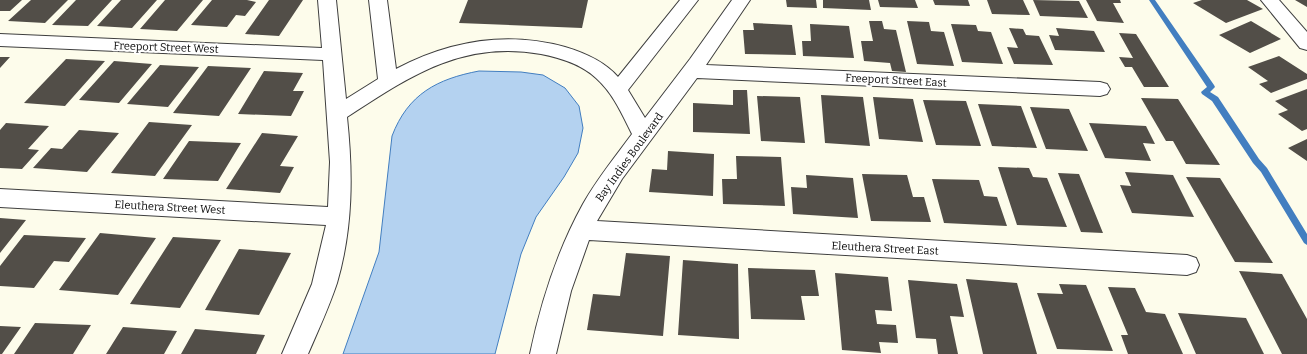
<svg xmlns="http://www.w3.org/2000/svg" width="1307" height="354" viewBox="0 0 1307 354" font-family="Bitter,serif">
<rect width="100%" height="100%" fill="#fdfceb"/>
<path fill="#b4d2f0" stroke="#427ec0" d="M479,71l42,1 22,3 22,13 14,18 4,22 -5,25 -14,24 -28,40 -15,37 -26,100h-152l36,-102 13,-116c16,-42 45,-57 87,-65z"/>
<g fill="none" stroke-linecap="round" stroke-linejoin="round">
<path fill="#427ec0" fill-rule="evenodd" d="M1149,0h6l59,85 1,2 -5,5 8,5 41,62 8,9 40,66v11l-3,-2 -43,-71 -8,-9 -41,-62 -10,-7 -1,-2 6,-5z"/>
</g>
<path fill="#524e48" d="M0,0h22l-12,11h-10z
M31,0h37l-23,23 -37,-2z
M76,0h36l-24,26 -36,-1z
M121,0h36l-25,28 -35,-2z
M165,0h38l-26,31 -37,-2z
M212,0h35l9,2 -11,14 -9,-1 -9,12 -36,-2z
M269,0h34l-24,36 -34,-2z
M468,0h120l-6,28 -123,-5z
M786,0h30l1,8 -30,-1z
M823,0h46l2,10 -48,-2z
M878,0h37l3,8 -38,-1z
M933,0h35l2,6 -35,-1z
M987,0h36l7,15 -38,-1z
M1033,0l46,1 9,17 -48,-2z
M1086,0h34l1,3h-8l11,20 -27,-2z
M1202,0h45l16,9 -37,14 -33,-20z
M1295,0h12v7z
M869,21h13l2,8 12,1 10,42 -14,-1 -2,-8 -26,-2 -3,-20h12z
M907,21l22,1 2,9 13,1 10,34 -37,-2z
M1251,21l30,18 -31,14 -31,-18z
M753,23l39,2 4,30 -51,-1 -2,-24h11z
M810,24l39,2 5,32 -51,-2 -1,-15h9z
M951,24l25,1 2,6 13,1 12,32 -41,-2z
M1009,28l14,1 3,6 13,1 14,29 -39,-1 -7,-17 11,1z
M1056,28l38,3 11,21 -50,-2 -6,-15 10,1z
M1119,33l17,1 33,53h-25l-12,-20h-7l-6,-10 14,1z
M1279,56l28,18v5l-36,14 -12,-9 9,-3 -20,-14z
M0,57h10l-10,11z
M66,59l39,2 -40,45 -41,-3z
M114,61l38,3 -33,39 -40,-3z
M160,65l39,2 -31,40 -41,-3z
M208,66l43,2 -32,48 -46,-3z
M264,71l39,2 -10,18h11l-13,25 -53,-2z
M1307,89v40l-5,2 -24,-17 10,-4 -13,-9z
M733,90h14l3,44 -57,-2v-29l40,2z
M821,95l42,2 7,49 -45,-3z
M757,96l43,1 5,46 -44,-2z
M873,97l40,2 10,43 -44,-3z
M1141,98l37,1 42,66 -34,-1 -13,-23h-7z
M923,100l43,1 15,45 -45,-1z
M978,104l43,2 16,42 -45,-2z
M1030,107l39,2 19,42 -42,-2z
M149,122l43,3 -37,51 -44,-3z
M6,123l43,3 -21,23 11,1 -17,19 -22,-1v-38z
M1089,123l57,3 9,18 -12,-1 8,18 -46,-3z
M79,130l40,3 -32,39 -54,-4 18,-20 11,1z
M262,133l36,3 -18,30 14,1 -14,26 -54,-4z
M1307,139v22l-19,-13z
M189,141l52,2 -23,38 -55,-2z
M668,151l46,3 -1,42 -64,-4 3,-23 15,1z
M736,156l45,1 4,49 -62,-2 -1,-25h15z
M998,167l31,1 4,9 14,1 20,49 -50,-2z
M1125,172l48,3 21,42 -62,-4 -12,-28 11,1z
M1058,173l21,1 24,59 -22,-1z
M862,174l45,1 6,22h11l7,25 -60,-1z
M806,175l47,3 5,40 -65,-4 -2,-27 16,1z
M1186,177l34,1 53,85 -38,-1z
M932,179l47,1 5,16 13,1 10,29 -63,-3z
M0,218l26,2 -26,33z
M100,233l56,5 -38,57 -59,-5z
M24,235l62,3 -17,24 -15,-1 -20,27 -34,-2v-20z
M173,237l48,3 -41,68 -50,-4z
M239,249l52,4 -32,62 -54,-5z
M626,253l44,3 -7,80 -76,-6 6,-36 27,2z
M683,260l55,4 1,75 -61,-4z
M748,268l67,2 4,26h-18l4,24 -54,-1z
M1239,271l43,3 25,45v35h-25z
M835,273l53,4 4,34 -17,-1 2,14 19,1 2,18 -19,-1 2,11 -39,-3z
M966,279l51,4 20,71h-54z
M908,280l49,4 7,33 -14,-1 8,38h-20l-2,-15 -20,-1z
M1059,284l27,1 27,66 -56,-2 -20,-56 26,1z
M1108,287l27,1 11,24 19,2 18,40h-55l-7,-19h7z
M1178,313l68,5 18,36h-68z
M35,323l56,2 -18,29h-59z
M0,326l21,1 -19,27h-2z
M123,327l54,4 -13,23h-58z
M195,329l70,6 -9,19h-75z"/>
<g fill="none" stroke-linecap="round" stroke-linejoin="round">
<g stroke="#3e3e3e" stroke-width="2">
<path id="minor" d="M318,0h18l10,99 32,-20 -9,-79h18l9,69c53,-28 110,-38 169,-22 20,6 39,14 53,30l62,-77h18l-70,90 17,28 45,-59 42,-59h18l-44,65 394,17 7,2 3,5 -3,5 -7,2 -403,-18 -75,101 -25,42 590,34 9,3 3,7 -3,7 -9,3 -598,-35 -18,51 -15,63h-26c11,-52 27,-103 53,-150 14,-25 32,-47 49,-70 -10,-20 -19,-41 -36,-56 -15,-14 -35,-20 -55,-24 -79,-14 -131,22 -194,63 6,57 6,111 -10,166 -8,24 -19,48 -29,71h-26l30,-70 14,-59 -326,-18v-18l328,18 2,-45 -7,-102 -323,-14v-12l322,14z
M1261,0h18l28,32v18l-7,-2z"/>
</g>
<use href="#minor" fill="#fff" fill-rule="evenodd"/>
</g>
<g text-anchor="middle" stroke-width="4" stroke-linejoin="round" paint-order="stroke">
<g font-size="11" fill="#0b0b0b" stroke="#fff">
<text transform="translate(166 47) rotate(2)" y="4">Freeport Street West</text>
<text transform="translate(896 80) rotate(3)" y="4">Freeport Street East</text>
<text transform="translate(629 157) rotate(-54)" y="4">Bay Indies Boulevard</text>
<text transform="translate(170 207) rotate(3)" y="4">Eleuthera Street West</text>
<text transform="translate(885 248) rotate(3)" y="4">Eleuthera Street East</text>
</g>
</g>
</svg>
